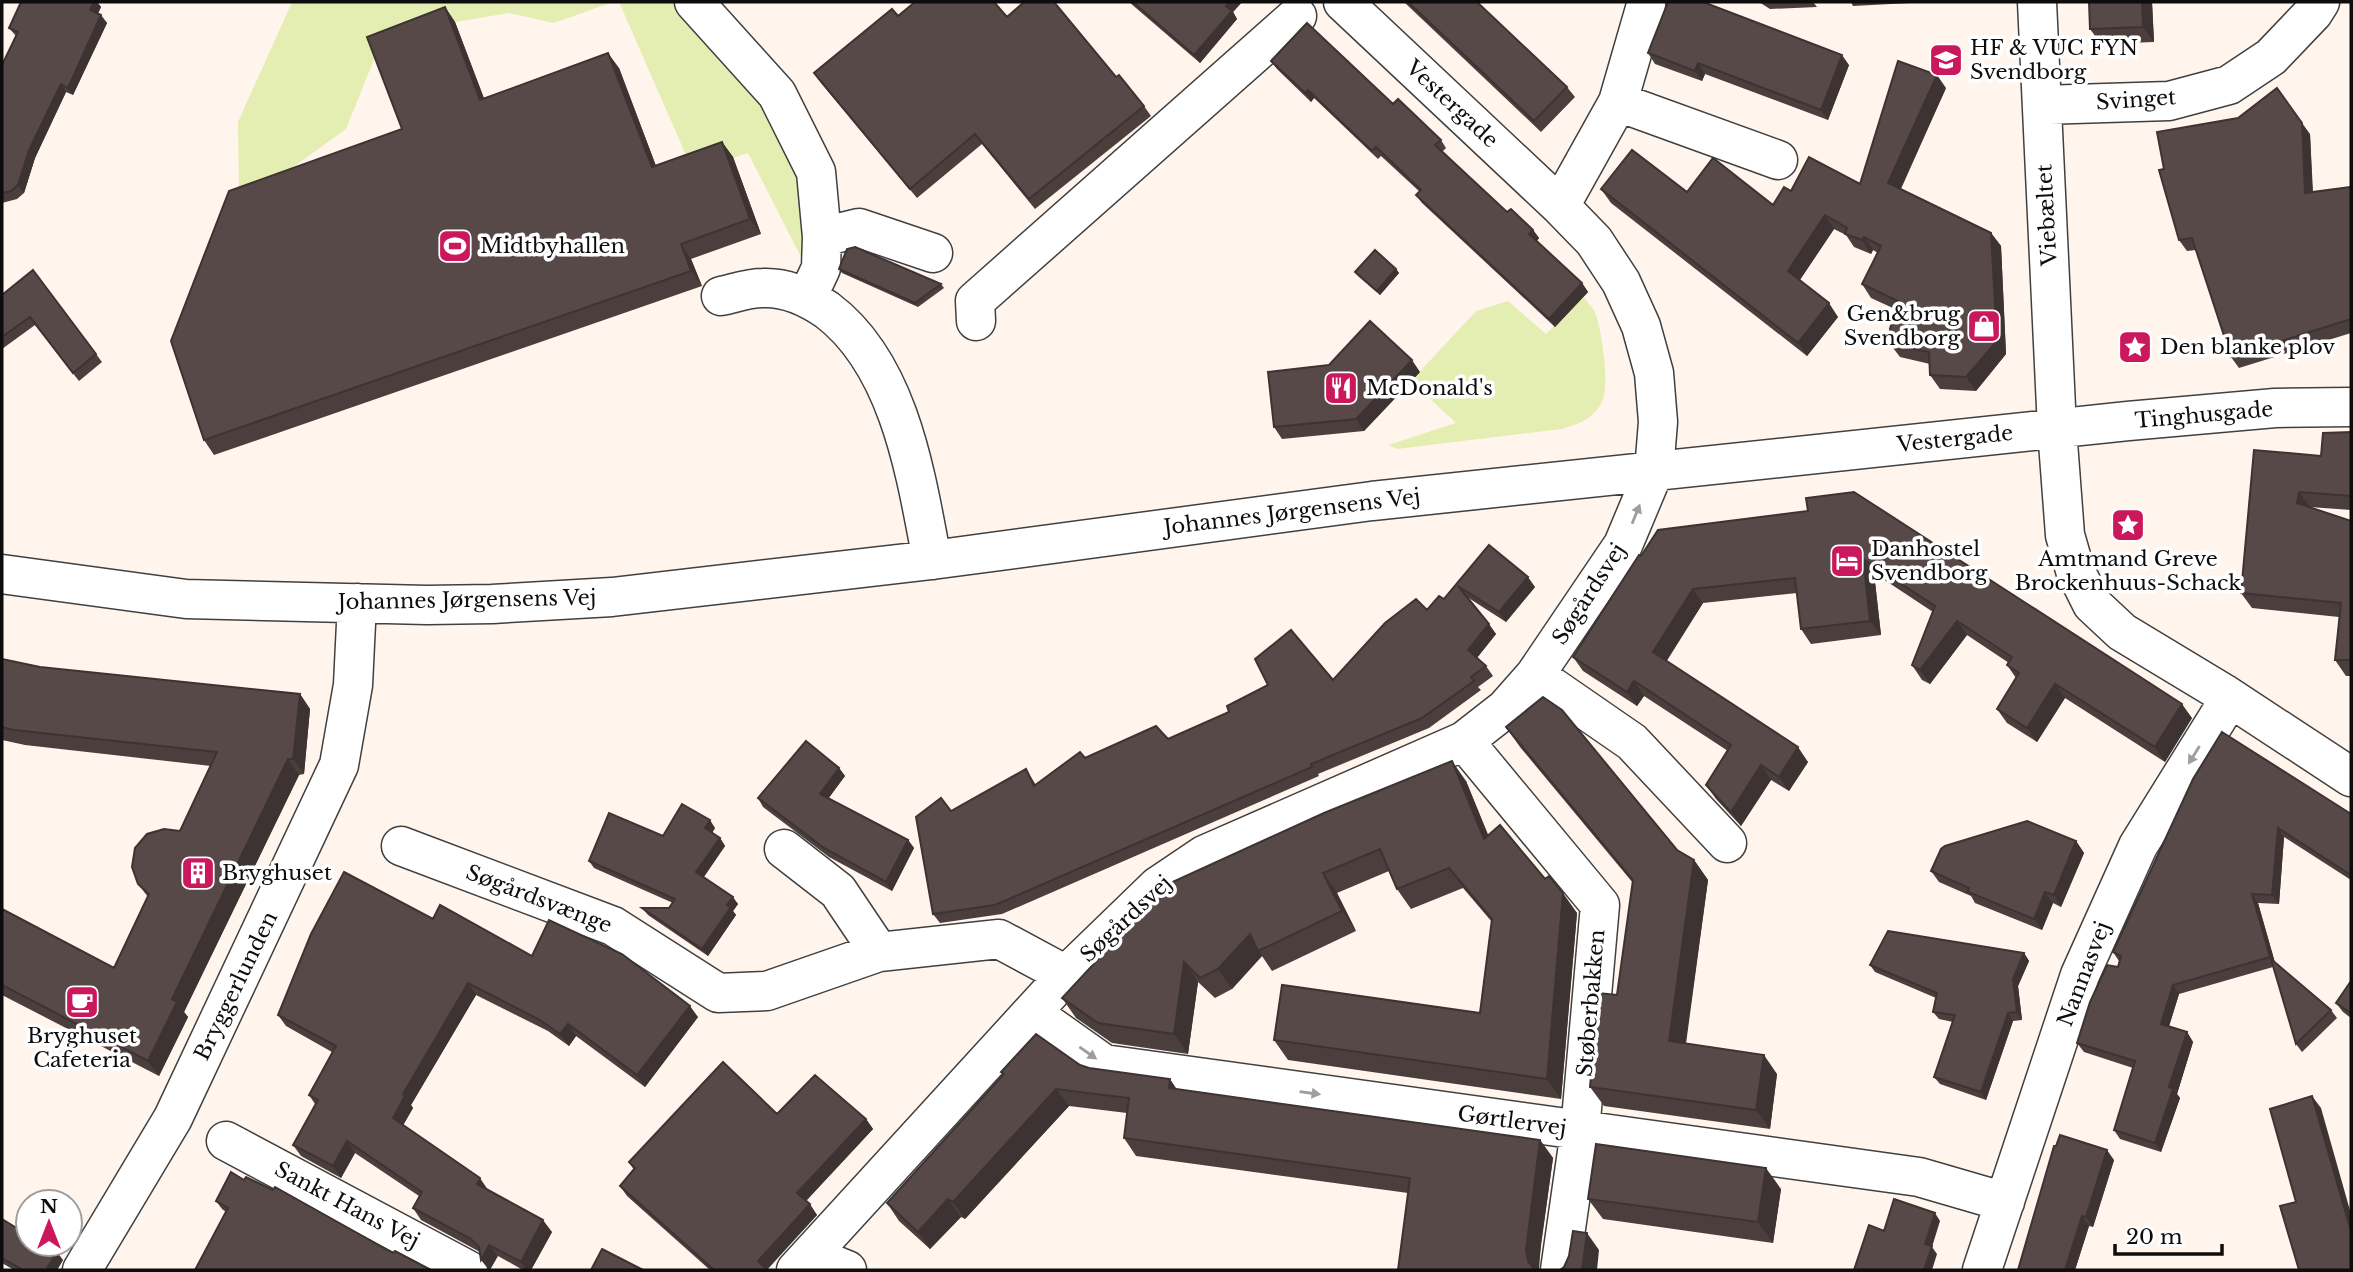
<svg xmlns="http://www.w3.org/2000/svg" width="2353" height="1272" viewBox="0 0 2353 1272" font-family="'Libre Baskerville',serif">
<rect width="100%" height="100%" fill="#fff5ed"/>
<path fill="#e5eeb2" d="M292,2h321l-59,21 -45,-10 -54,9 -78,30 -31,77 -107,77 -1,-84z
M619,2h57c51,55 119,116 129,195 3,20 -1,44 -2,64l-55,-108 -55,18z
M1583,296c4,6 11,12 13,19 6,17 14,70 6,87 -9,17 -23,22 -40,27l-165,20 -9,-4 68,-22 -45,-42 65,-70 32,-10 38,33z"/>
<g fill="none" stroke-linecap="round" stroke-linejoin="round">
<g stroke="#404040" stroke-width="41">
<path id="minor" d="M694,2l83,92 39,78 6,65 -1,31 -14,30
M2037,2l20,427 8,106 10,35 17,34 30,28 101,61 128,84
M1618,102l160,58
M2042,105l127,-4 60,-16 42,-28 42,-44 7,-11
M1560,206l58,-104 28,-97
M822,237l37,-9 74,25
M721,296c14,-3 27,-8 42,-8 23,-1 45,9 64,22 73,55 89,166 105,250
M976,321l-1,-20 322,-285
M2,574l184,25 241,6 65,-1 120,-7 320,-37 440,-59 756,-80 147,-13 76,-1
M1535,675l97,67 95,101
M1464,741l136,164 -20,226 -20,139
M401,846l212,80 105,67 49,-2 112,-39 120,-13 67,36
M784,849l54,42 41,61
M1032,1013l72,51 815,113 86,25
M226,1141l242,129
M810,1255l37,15
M82,1270l91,-152 166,-353 14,-80 4,-82
M796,1270l270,-295 92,-89 46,-31 260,-114 41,-32 30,-34 88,-130 31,-74 4,-49 -4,-49 -13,-47 -20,-44 -27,-41 -34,-35 -217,-204
M1982,1270l98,-295 58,-129 92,-148"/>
</g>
<use href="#minor" stroke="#fff" stroke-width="38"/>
</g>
<path fill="#4b3f3e" d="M21,2h76l4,5 -3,6 9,10 -34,72 -7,-3 -31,66 -11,35 -7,6 -15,4v-138l14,-29 -7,-8z
M1129,2h113l-9,10 4,7 -37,44z
M1404,2h73l90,85 8,10 -34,35z
M1759,2h54l4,5 -47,2z
M1851,2h59v1l-57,3z
M2152,2l2,40 -53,2 -11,-15z
M445,7l10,15 29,76 135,-30 37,98 66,-24 11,15 28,77 -70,25 11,27 -488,169 -10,-15 198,-311z
M1007,17l109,60 28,29 7,10 -116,93 -53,-65 -65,54 -96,-115 -7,-10z
M1648,53l201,12 -21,55 -123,-46 -3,7 -47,-17z
M1271,61l122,43 48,36 5,8 -4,4 65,60 26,18 6,8 -2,3 45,42 6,9 -33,35 -133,-124 -6,-8 4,-3 -39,-36 -3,3 -64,-61 -3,4 -34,-33z
M1946,88l-45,101 90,44 10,13 5,108 -30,37 -36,-2 -10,-14v-11l-30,-7 -10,-13 5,-35 -24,-11 -9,-14 16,-31 -5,-3 -2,4 -17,-7 -8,-12 -12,-6 -34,51 38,37 -31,39 -196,-153 -10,-14 172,16 18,-14 69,-7z
M2238,118l72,16 3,58 38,-5v146l-112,35 -8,-11 -35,-107 -9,1 -8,-11 -15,-71z
M839,269l102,15 3,4 -26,19 -76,-34z
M1396,269l3,4 -19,22 -22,-19 -3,-4z
M2,295l94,59 6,8 -23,19 -44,-56 -33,24z
M1420,372l-56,59 -82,8 -8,-12z
M2351,432v78l-41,-3 41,14v155h-5l-11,-16 4,-43 -87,-9 -11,-15 13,-143 67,6z
M1808,511l384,207 -27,44 -100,-64 -28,44 -30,-19 -10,-14 19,-31 -9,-13 2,-2 -42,-28 -37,49 -8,-4 -10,-15 21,-53 -59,-39 7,62 -70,9 -10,-15 -4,-36 -94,10 -37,58 142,101 -19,29 -18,-11 -30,46 -25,-27 -10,-14 22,-34 -84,-55 -7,10 -54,-35 -10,-14 68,-101z
M1489,545l46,42 -29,35 -39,-25 29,37 -19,24 9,8 7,10 -15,11 3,3 -52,38 -111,46 1,2 -317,138 -62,9 -7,-9 18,-103 75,-42 10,16 49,-27 83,-19 165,-59 94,-70 17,-11z
M2,659l38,8 260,27 10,15 -6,65 -5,1 -115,237 4,5 -29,59 -157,-81v-86l112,59 34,-71 -10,-13 42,-53 31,-65 -186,-21 -23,-5z
M1506,727l171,123 17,10 14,20 -22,164 91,30 -7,55 -166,-23 -14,-19 27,-92 16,-112 -113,-136z
M839,768l6,8 -17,22 80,42 6,8 -22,43 -63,-34 -66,-50 -5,-9z
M2193,779l158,35v66l-67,-43 -5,67 -21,-1 17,60 56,47 6,8 -35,34 -6,-8 -23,-77 -94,27 -10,32 18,6 6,10 -16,52 3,4 -19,54 -41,-13 -6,-9 19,-62 -49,-16 -7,-9 41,-76 1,-6 -6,-9z
M1466,781l22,54 57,44 32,34 -16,186 -273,-39 -14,-20 206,-27 12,-91 -29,-34 -52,21 -14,-20 -8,-18 -52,22 19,38 -84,40 -10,-15 -30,33 -17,9 -17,-16 -10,72 -76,-11 -36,-25 -14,-20z
M715,828l-3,5 8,5 5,8 -21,31 34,27 -5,7 3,4 -28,41 -60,-41 -6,-7h27l4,-5 -79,-35 -5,-7 74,-25z
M2076,841l8,12 -23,54 -8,-4 -11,27 -67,-27 -4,-7 -32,-14 -8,-11z
M433,919l265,98 -53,70 -69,-51 -7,10 -21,-15 -72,-36 -65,110 2,3 -10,17 85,65 64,42 -21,38h-8l-25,-14 -18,-4 -59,-32 -8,-12 6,-12 -64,-43 -14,25 -40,-22 -8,-11 22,-41 -6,-9 23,-43 -46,-26 -8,-11z
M2024,953l5,8 -11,25 4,34 -9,1 -27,79 -46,-16 -6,-7 19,-55 -14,-3 -6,-7 3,-14 -61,-26 -5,-7z
M2351,981v37l-8,-6 -7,-9z
M1080,1065l9,3 87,21 364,51 13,18 -15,110 -130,-75 -272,-37 -12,-18 3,-25 -58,-7 -104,113 -4,-2 -31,32 -31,-28 -12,-18 116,-128 -2,-3z
M777,1114l89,5 7,10 -67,72 11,14 -50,55h-57l-83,-74 -7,-10 14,-16 -5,-8z
M2054,1146l60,14 -21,67 -4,-1 -14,44z
M1781,1189l-8,54 -170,-24 -15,-20z
M216,1201l177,52 -167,-41 -4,-3z
M2,1219l61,41 -6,10h-43l-12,-7z"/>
<path fill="#3d3332" d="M94,2h3l4,5 -5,11 -6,-8z
M1230,2h12l-9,10 4,7 -37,44 -6,-8z
M2142,2h10l2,40 -11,-15z
M445,7l10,15 35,93 -10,-15z
M101,15l6,8 -34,72 -5,-7z
M608,53l11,15 43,114 -10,-15z
M1842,55l7,10 -21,55 -7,-10z
M1698,63l7,11 -3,7 -7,-10z
M1937,75l9,13 -49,108 -9,-13z
M61,84l5,8 -31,66 -11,35 -6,-8 11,-35z
M1308,90l6,8 -3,4 -6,-9z
M2302,123l8,11 3,70 -8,-11z
M722,142l11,15 28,77 -11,-15z
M1825,215l9,14 -37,55 -9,-13z
M1533,230l6,8 -4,5 -6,-9z
M1991,233l10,13 5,108 -30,37 -10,-14z
M1864,237l9,13 -2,4 -9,-14z
M681,244l10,15 11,27 -11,-15z
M1396,269l3,4 -19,22 -3,-4z
M1582,283l6,9 -33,35 -6,-8z
M1829,303l9,14 -31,39 -9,-13z
M1412,360l8,12 -56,59 -8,-12z
M2299,492l11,15 -13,-4z
M1863,559l11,14 7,62 -11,-14z
M1528,577l7,10 -29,35 -7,-10z
M1693,589l10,14 -40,64 -10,-15z
M1957,621l10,14 -37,49 -10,-14z
M1489,624l7,10 -21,26 -7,-10z
M1634,681l10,15 -7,10 -10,-14z
M2055,684l10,14 -28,44 -10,-14z
M300,694l10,15 -6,65 -11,-15z
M2182,704l10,14 -27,44 -10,-15z
M1798,747l10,15 -19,29 -10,-14z
M288,759l11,16 -115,237 4,5 -29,59 -11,-15 24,-62z
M1452,761l14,20 32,78 -14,-20z
M1761,765l10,15 -30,46 -10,-14z
M839,768l6,8 -19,26 -6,-8z
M710,820l5,8 -5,8 -5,-8z
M2278,828l6,9 -5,67 -7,-9z
M720,838l5,8 -23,33 -6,-7z
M908,840l6,8 -22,43 -6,-9z
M2076,841l8,12 -23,54 -7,-12z
M1694,860l14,20 -25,181 -14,-20z
M1323,873l14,20 19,38 -14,-20z
M2045,892l8,11 -11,27 -8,-11z
M1563,893l14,20 -16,186 -14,-20z
M2252,894l6,9 18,63 -6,-9z
M733,897l5,7 -5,7 3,4 -28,41 -6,-7z
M1250,934l12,22 -30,33 -14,-20z
M2024,953l5,8 -11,25 4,34 -5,-8 -4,-33z
M1184,962l14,20 -10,72 -14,-20z
M468,983l8,12 -65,110 2,3 -12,21 -8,-11 10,-24z
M2173,985l6,9 -12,39 -6,-9z
M690,1006l8,11 -53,70 -8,-12z
M2008,1013l5,8 -27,79 -5,-8z
M568,1024l8,12 -7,10 -9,-12z
M2187,1032l6,10 -16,52 3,4 -19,54 -6,-9 14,-56z
M1764,1055l13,19 -7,55 -14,-19z
M1170,1079l12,18 -13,-9z
M1056,1089l13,17 -104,113 -12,-17z
M2312,1096l9,12 30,106v17z
M866,1119l7,10 -69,74 -7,-10z
M1540,1140l13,18 -12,85 -2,27h-5l-6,-9 -2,-11z
M347,1141l8,12 -14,25 -8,-12z
M2107,1150l7,10 -21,67 -7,-10z
M1766,1168l15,21 -8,54 -15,-21z
M480,1178l8,12 -11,-6z
M948,1199l13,18 -31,32 -12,-17z
M810,1204l7,11 -51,55 -8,-9z
M1935,1213l5,8 -8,26 5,7 -5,16h-8l1,-26z
M2082,1216l7,10 -14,44h-10z
M543,1220l9,12 -21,38h-4l-6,-8z
M1587,1233l12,17 -2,20h-15z
M489,1245l9,11 -8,14h-1l-8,-10z
M57,1252l6,8 -6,10h-11z"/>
<path fill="#574948" stroke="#3d3332" stroke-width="2" d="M21,2h73l-4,8 11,5 -33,73 -7,-4 -32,66 -11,35 -7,6 -9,2v-128l16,-33 -9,-4z
M915,2h79l13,15 17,-15h30l62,75 3,-2 25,31 -115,93 -54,-65 -65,55 -96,-116 78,-64 6,7z
M1133,2h97l-4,4 6,5 -38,44z
M1408,2h69l90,85 -33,34z
M1668,2h35l139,53 -21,55 -123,-47 -3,8 -47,-18z
M2089,2h53l1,25 -53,2z
M445,7l35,93 128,-47 44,114 70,-25 28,77 -69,25 10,27 -487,169 -33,-99 58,-150 173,-62 -35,-92z
M1307,23l86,81 5,-5 43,41 -6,5 72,67 4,-3 22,21 -4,4 53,49 -33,36 -133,-124 5,-5 -45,-43 -4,4 -64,-61 -3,3 -34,-32z
M1898,61l39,14 -49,108 103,50 6,108 -31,36 -36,-2 -1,-23 -39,-8v-15l8,-28 -36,-17 19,-38 -17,-9 -2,3 -17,-6 2,-6 -22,-13 -37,56 41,32 -31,40 -197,-154 31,-39 55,42 26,-34 60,47 11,-18 7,4 18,-34 51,27z
M2277,88l25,35 3,70 46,-6v132l-120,38 -39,-119 -13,2 -20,-70 5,-1 -7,-37 81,-14z
M855,247l86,37 -26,19 -76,-34 8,-20z
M1375,250l21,19 -19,22 -22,-19z
M33,270l63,84 -23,19 -43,-56 -28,20v-42z
M1370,321l42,39 -56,59 -82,8 -6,-55 61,-7z
M2351,432v64l-52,-4 -2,11 54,18v139h-16l6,-57 -100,-10 13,-143 67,6 2,-23z
M1854,492l328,212 -27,43 -100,-63 -28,44 -30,-19 22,-36 -12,-8 5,-8 -55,-36 -37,49 -8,-5 23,-59 -72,-47 7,62 -69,8 -6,-51 -102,11 -40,63 145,95 -19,30 -18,-12 -30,47 -25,-27 25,-40 -97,-64 -7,11 -54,-35 66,-102 2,1 17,-26 150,-19 -2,-13z
M1489,545l39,32 -29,35 -41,-26 31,38 -21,26 18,16 -15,11 3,4 -52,37 -111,46 1,3 -317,138 -62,9 -17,-97 25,-19 10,13 75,-42 8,17 46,-34 5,6 71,-32 12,13 61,-27 -2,-6 41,-21 -13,-26 36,-29 42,50 52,-57 31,-24 11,11 12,-14 5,3z
M2,659l38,8 260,27 -7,65h-5l-116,240 5,3 -29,59 -146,-76v-76l112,59 35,-74 -11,-10 -6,-17 3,-19 12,-14 17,-5 16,2 37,-79 -203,-22 -12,-3z
M1543,697l19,13 115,140 17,10 -25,181 95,14 -8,55 -166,-23 9,-94 18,2 16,-115 -127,-153z
M2222,732l129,82v61l-73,-47 -6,67 -20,-1 18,63 -97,28 -12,39 26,8 -18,55 4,2 -18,54 -41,-13 21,-69 -58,-18 13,-41 17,-37 11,2 3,-11 -8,-4 80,-173z
M806,741l33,27 -19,26 88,46 -22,42 -62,-34 -66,-50z
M1452,761l32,78 16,-14 45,54 4,-3 14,17 -16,186 -273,-39 8,-55 198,28 12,-94 -43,-51 -52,21 -17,-40 -57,24 19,38 -84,40 -8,-17 -32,35 -18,9 -16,-16 -10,72 -76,-11 -36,-25 106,-114 156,-71z
M682,804l28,16 -5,8 15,10 -24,34 37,25 -6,8 4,2 -29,42 -60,-41h27l6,-9 -86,-38 20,-48 54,23z
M2027,821l49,20 -22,54 -9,-3 -11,27 -66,-27 1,-4 -38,-17 10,-22 4,-3z
M344,872l89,47 7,-14 92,51 17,-36 73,34 68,52 -53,69 -69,-51 -8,10 -20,-14 -72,-37 -65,111 2,2 -12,22 87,60 -3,6 66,36 -22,42 -32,-17 -8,15 -2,-13 -8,-8 -58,-31 9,-16 -75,-51 -14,25 -40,-21 25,-45 -9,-5 27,-49 -58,-31 33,-81z
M1888,931l136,22 -11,26 4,33 -9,1 -27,79 -47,-15 21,-62 -22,-3 4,-19 -67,-28z
M2271,959l60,51 -35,34z
M2351,981v32l-15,-10z
M1036,1034l44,31 9,3 81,11 -1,9 371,52 -14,110 2,11 6,8 2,1h-138l12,-92 -286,-40 5,-40 -73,-9 -103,113 -5,-3 -30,33 -31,-29 117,-129 -3,-2z
M723,1062l54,52 38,-39 51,44 -69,74 13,11 -52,57 9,9h-53l-94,-84 15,-18 -6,-6z
M2312,1096l39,135v39h-52l-19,-64 16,-4 -26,-93z
M2060,1135l47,15 -21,67 -4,-1 -17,54h-47l36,-124h2z
M1596,1144l170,24 -8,54 -170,-23z
M231,1172l13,8 2,-3 27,13 2,-3 118,66 2,-2 36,19h-236l33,-62 -12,-7z
M1894,1199l41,14 -10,31 7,2 -8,24h-70l15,-45 15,6z
M2,1219l26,16v9h16l13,8 -11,18h-23l-21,-12z
M1573,1231l14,2 -5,37h-22l4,-3 5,-11z
M602,1249l41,21h-52z"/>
<defs><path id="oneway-solid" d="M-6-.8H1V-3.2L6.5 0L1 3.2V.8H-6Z" transform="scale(1.75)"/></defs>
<g fill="#9e9e9e">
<use href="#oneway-solid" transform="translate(1636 514) rotate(-68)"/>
<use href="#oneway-solid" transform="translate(2194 755) rotate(122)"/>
<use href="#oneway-solid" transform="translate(1088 1053) rotate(35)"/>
<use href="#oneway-solid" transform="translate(1310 1093) rotate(8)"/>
</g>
<defs>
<g id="university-square" transform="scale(1.75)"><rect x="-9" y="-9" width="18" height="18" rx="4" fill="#cb175b" stroke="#fff"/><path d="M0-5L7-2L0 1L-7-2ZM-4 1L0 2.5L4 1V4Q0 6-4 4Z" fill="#fff"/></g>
<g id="stadium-square" transform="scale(1.75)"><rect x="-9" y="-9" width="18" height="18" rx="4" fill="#cb175b" stroke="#fff"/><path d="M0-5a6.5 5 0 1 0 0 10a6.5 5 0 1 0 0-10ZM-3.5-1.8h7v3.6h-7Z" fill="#fff"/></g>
<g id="shop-square" transform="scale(1.75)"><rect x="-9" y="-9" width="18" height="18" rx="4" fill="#cb175b" stroke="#fff"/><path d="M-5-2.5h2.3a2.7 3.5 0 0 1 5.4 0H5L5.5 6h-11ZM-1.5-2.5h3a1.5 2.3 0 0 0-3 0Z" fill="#fff"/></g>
<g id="sight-square" transform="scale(1.75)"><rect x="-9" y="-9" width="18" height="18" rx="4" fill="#cb175b" stroke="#fff"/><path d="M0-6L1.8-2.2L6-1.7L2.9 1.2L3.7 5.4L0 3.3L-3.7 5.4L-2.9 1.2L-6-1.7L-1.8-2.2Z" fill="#fff"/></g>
<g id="restaurant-square" transform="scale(1.75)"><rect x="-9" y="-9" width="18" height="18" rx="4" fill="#cb175b" stroke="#fff"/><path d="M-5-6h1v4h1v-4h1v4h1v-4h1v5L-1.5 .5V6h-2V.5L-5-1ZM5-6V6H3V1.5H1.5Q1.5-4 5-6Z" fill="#fff"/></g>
<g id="hotel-square" transform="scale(1.75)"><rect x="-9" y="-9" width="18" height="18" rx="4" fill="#cb175b" stroke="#fff"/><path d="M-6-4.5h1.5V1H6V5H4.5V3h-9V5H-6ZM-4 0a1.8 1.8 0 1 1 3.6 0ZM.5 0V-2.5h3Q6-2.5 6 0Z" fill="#fff"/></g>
<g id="building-square" transform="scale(1.75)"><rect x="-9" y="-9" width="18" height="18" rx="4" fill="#cb175b" stroke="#fff"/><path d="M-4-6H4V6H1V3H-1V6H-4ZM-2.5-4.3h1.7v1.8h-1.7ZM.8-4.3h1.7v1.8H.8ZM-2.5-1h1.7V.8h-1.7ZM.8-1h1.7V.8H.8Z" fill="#fff"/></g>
<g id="cafe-square" transform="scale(1.75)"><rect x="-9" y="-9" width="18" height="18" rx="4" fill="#cb175b" stroke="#fff"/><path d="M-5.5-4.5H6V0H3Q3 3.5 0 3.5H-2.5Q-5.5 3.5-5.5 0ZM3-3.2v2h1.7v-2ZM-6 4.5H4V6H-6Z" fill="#fff"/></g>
</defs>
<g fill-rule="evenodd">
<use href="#university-square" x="1946" y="60"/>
<use href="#stadium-square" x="455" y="246"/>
<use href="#shop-square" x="1984" y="326"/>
<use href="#sight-square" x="2135" y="347"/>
<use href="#restaurant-square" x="1341" y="388"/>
<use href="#sight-square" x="2128" y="525"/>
<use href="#hotel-square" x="1847" y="561"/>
<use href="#building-square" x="198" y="873"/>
<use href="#cafe-square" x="82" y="1002"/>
</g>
<g text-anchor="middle" stroke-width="7" stroke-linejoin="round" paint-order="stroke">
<g font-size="21" fill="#0d0d0d" stroke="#fff" text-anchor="start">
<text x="1970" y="55">HF &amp; VUC FYN<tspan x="1970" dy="24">Svendborg</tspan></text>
<text x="480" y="253">Midtbyhallen</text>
<text x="1960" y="321" text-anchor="end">Gen&amp;brug<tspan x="1960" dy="24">Svendborg</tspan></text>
<text x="2160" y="354">Den blanke plov</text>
<text x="1366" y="395">McDonald's</text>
<text x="1871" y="556">Danhostel<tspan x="1871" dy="24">Svendborg</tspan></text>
<text x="2128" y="566" text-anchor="middle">Amtmand Greve<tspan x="2128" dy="24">Brockenhuus-Schack</tspan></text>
<text x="222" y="880">Bryghuset</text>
<text x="82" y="1043" text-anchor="middle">Bryghuset<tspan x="82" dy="24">Cafeteria</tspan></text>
</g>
<g font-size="21" fill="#0d0d0d" stroke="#fff">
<text transform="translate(2136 100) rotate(-4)" y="7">Svinget</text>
<text transform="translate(1452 104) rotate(43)" y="7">Vestergade</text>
<text transform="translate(2047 215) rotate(-93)" y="7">Viebæltet</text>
<text transform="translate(2204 415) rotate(-5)" y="7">Tinghusgade</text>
<text transform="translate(1955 439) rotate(-6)" y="7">Vestergade</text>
<text transform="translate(1292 512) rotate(-7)" y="7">Johannes Jørgensens Vej</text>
<text transform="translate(1589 594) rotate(-57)" y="7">Søgårdsvej</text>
<text transform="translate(467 600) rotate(-1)" y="7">Johannes Jørgensens Vej</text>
<text transform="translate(539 899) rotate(21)" y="7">Søgårdsvænge</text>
<text transform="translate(1126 919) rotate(-43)" y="7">Søgårdsvej</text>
<text transform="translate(2084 974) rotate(-69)" y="7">Nannasvej</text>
<text transform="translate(236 986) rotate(-64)" y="7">Bryggerlunden</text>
<text transform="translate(1591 1003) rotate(-85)" y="7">Støberbakken</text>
<text transform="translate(1512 1121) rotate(8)" y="7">Gørtlervej</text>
<text transform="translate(347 1205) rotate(28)" y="7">Sankt Hans Vej</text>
</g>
</g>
<rect width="2353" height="1272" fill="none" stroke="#0d0d0d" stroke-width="7"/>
<g transform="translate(49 1223)"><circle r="33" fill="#ffffff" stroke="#9e9e9e" stroke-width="2"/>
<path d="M0-5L12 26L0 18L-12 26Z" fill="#cb175b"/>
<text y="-10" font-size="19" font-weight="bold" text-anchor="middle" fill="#0d0d0d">N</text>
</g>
<path d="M2115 1244v10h107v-10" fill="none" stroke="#0d0d0d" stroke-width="3.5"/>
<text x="2126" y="1244" font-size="21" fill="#0d0d0d" stroke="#ffffff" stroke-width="5" paint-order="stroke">20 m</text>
</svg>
